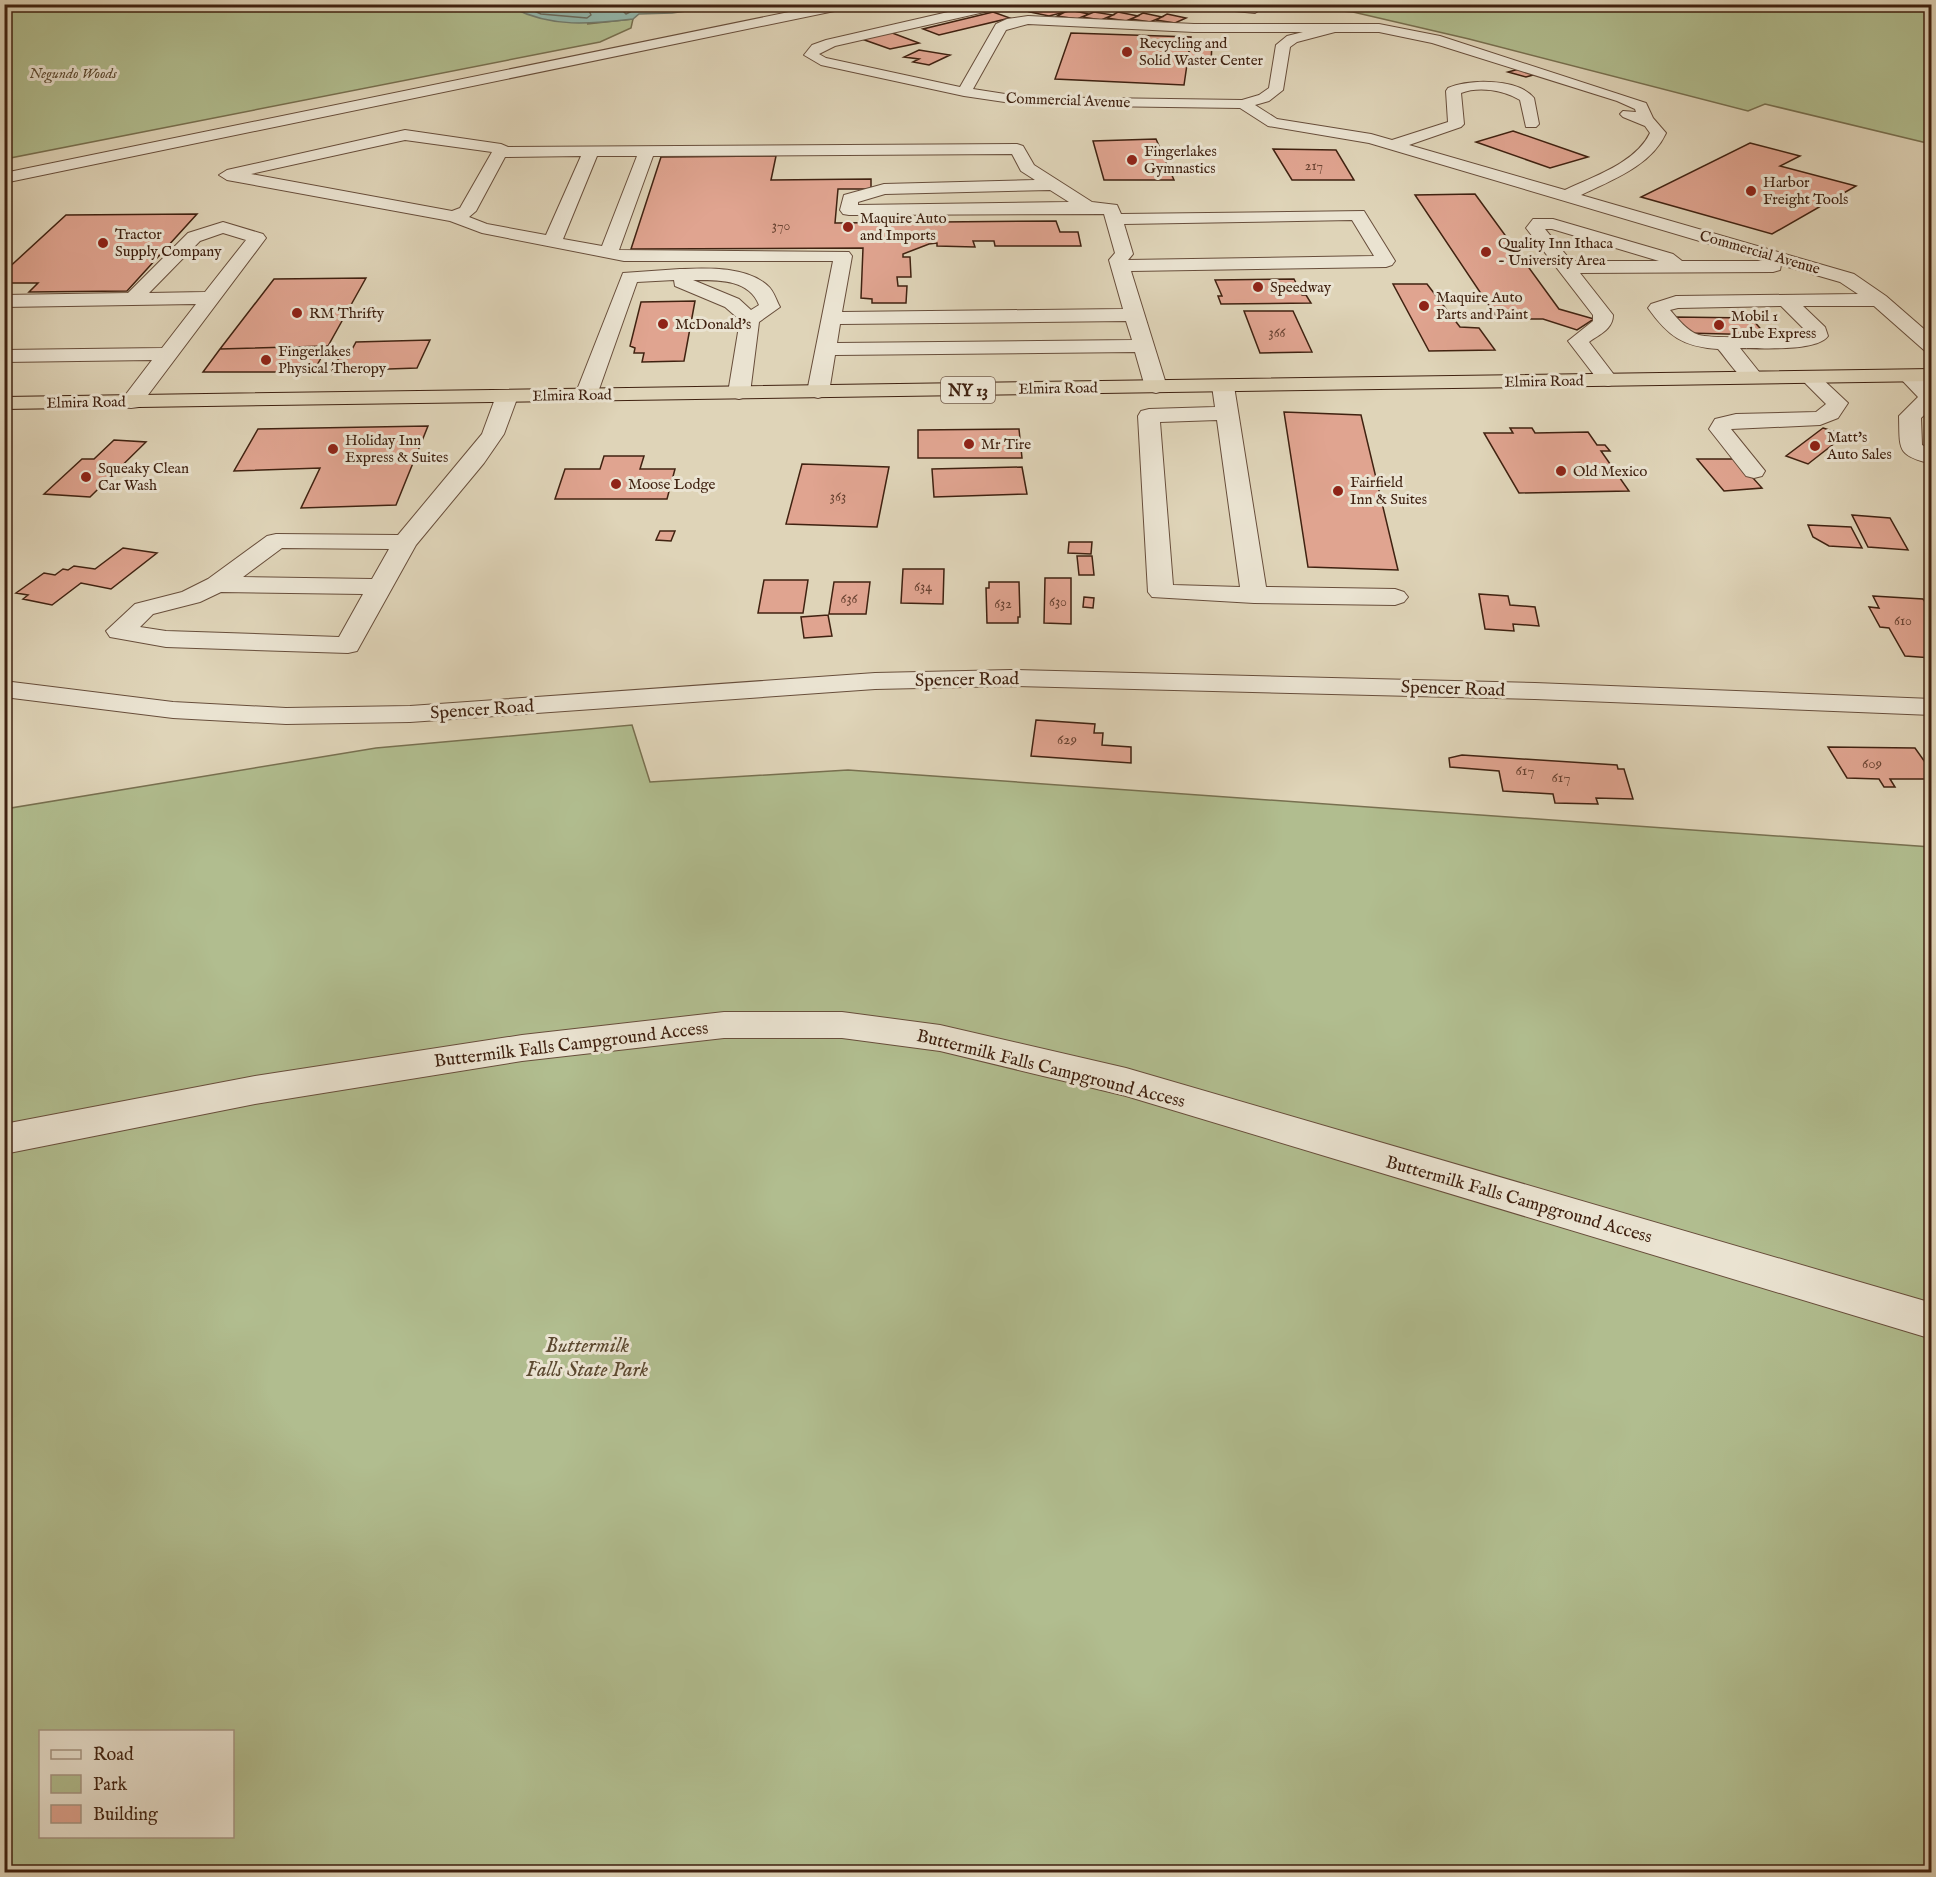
<svg xmlns="http://www.w3.org/2000/svg" width="1936" height="1877" viewBox="0 0 1936 1877" font-family="'IM FELL English',serif">
<rect width="100%" height="100%" fill="#dfd4b8"/>
<filter id="stains"><feTurbulence type="fractalNoise" baseFrequency=".00333" numOctaves="4"/><feColorMatrix values="0 0 0 0 .2 0 0 0 0 .09 0 0 0 0 .02 0 0 0 .5 -.17"/></filter>
<radialGradient id="worn" r=".72"><stop offset=".6" stop-color="#630" stop-opacity="0"/><stop offset="1" stop-color="#630" stop-opacity=".3"/></radialGradient>
<path fill="#b1bd8f" stroke="#787050" stroke-width="1.5" fill-rule="evenodd" d="M5,5h666l-84,19 46,-5 -2,9 -31,14 -595,117z
M1274,5h657v139l-166,-40 -17,7 -279,-72 -116,-27z
M632,725l18,57 198,-12 1083,77v1025h-1926v-1063l371,-61zM40,1732h192v104h-192z"/>
<path fill="#93b8ad" stroke="#727c6f" stroke-width="1.5" d="M513,5h68l28,4 19,-5 101,1 -57,8 -33,1 -6,5c-42,5 -81,9 -120,-11z"/>
<g fill="none" stroke-linecap="round" stroke-linejoin="round">
<path stroke="#6a6d5f" stroke-width="1.5" d="M519,4l22,10 46,4 4,-3 -5,-11
M624,4l-1,7 3,3 12,-6 52,-4"/>
</g>
<path fill="#e0a490" stroke="#402211" stroke-width="1.5" d="M1042,7l19,4h8l-20,5 -19,-4z
M1069,10l20,4 -12,5 -20,-3z
M993,12l17,6 -71,17 -16,-6z
M1094,12l19,3 -12,5 -19,-3z
M1118,12l20,4 -12,5 -19,-3z
M1143,13l19,4 -12,5 -19,-3z
M1167,14l19,4 -11,5 -19,-3z
M887,31l32,12 -29,6 -31,-11z
M1071,33l120,4 -7,48 -129,-6z
M1191,40l21,1 -1,24 -24,-1z
M919,50l31,5 -21,10 -16,-3 6,-3 -15,-2z
M1519,69l18,5 -11,3 -18,-5z
M1513,131l75,26 -38,11 -74,-26z
M1156,139l18,41h-70l-11,-39z
M1750,143l50,13 -20,10 76,20 -84,48 -131,-37z
M1273,149l63,1 18,30h-62z
M776,156l-5,24 100,-1v10h-33l-3,34 221,-2 4,11h18l3,14h-86l-1,-5h-21l2,6 -38,-1v-3l-8,1 -26,10v3h7l1,20h-14l1,9h9l-1,17h-34v-4l-11,-1 2,-50 -232,1 30,-92z
M1475,194l84,115 35,10 -17,11 -34,-11h-45l-83,-124z
M197,214l-70,77 -98,1 9,-9h-34v-11l62,-57z
M366,278l-38,68 -108,3 54,-70z
M1294,279l8,16h4l5,8 -90,1 -3,-8h4l-7,-16z
M1393,284h34l33,43 19,1 16,22 -66,1z
M695,301l-11,60 -42,1 2,-9h-10l1,-5 -5,-2 11,-44z
M1244,311h49l19,41 -52,1z
M1673,317l78,1 15,17 -80,-2z
M430,340l-13,28 -85,3 9,-17 9,-1 6,-11z
M328,346l-15,26h-110l17,-23z
M1284,412l77,3 37,155 -90,-3z
M428,426l-32,79 -95,3 19,-40 -86,3 24,-42z
M1510,428h22l3,5 53,-1 9,13h8l5,6h-9l28,40 -110,2 -35,-60h29z
M1823,428l22,7 -37,29 -22,-8z
M1019,429l3,29h-104v-28z
M114,440l32,2 -56,55 -46,-3 38,-35h12z
M604,456h40l-4,13h35l-8,30h-112l10,-30h35z
M1697,459h39l26,29 -38,3z
M802,464l87,3 -12,60 -91,-3z
M1022,467l5,27 -93,3 -2,-28z
M1852,515l38,3 18,32 -40,-3z
M1808,525l43,2 11,21 -33,-2 -16,-9z
M660,531h15l-4,10 -15,-1z
M1069,542h23l-1,12 -23,-1z
M123,548l34,5 -46,36 -30,-6 -29,22 -29,-6 5,-4 -12,-2 28,-20 11,2 8,-6 5,1 6,-4 21,3z
M1077,556h15l2,19h-15z
M903,569h41l-1,35 -42,-1z
M1045,578h26v46l-27,-1z
M764,580h44l-5,33h-45z
M834,582h36l-4,32h-37z
M989,582h30l1,35h-2v6h-31l-1,-35h3z
M1479,594l29,2 2,9 25,2 4,19 -26,-2 1,7 -29,-2z
M1873,596l50,3 9,13v46l-27,-2 -16,-28 -9,-1 -11,-20 10,1z
M1084,597l10,1 -1,10 -10,-1z
M828,615l4,21 -28,2 -3,-21z
M1036,720l59,4 -1,9h9l-1,12 29,2v16l-100,-7z
M1828,747l87,1 17,24v7h-42l5,8h-11l-5,-8 -32,-1z
M1462,755l155,10 1,4h6l9,30 -37,-1 2,6 -43,-1 -2,-9 -50,-3 -4,-20 -49,-4 -1,-9z"/>
<g fill="none" stroke-linecap="round" stroke-linejoin="round">
<g stroke="#684e3b" stroke-width="2">
<path id="minor" d="M828,4h27l-6,4 -845,175v-10z
M983,4h25l-6,4 -167,38 -16,8 7,4 134,29 36,-63 11,-5 21,-3 166,8h185l61,12 206,67 7,15 13,15c-15,33 -54,47 -85,62l273,79 32,22 46,40v17l-7,-2 -51,-45h-71l22,21 3,9c-11,16 -69,12 -88,12l24,30 -3,4c-19,5 -31,-20 -43,-33 -35,-2 -50,-13 -70,-41l3,-4 25,-8 182,-2 -18,-12 -59,-17 -1,5 -7,2 -193,1 33,42c0,14 -13,19 -24,27l29,38 -3,4 -7,2 -7,-2 -33,-43 25,-20v-6l-67,-87 7,-9h20l120,35 9,7h85l-398,-118 -101,-17 -28,-18 -215,-3 -61,-9 -143,-31 -17,-10 8,-10 14,-5zM1028,24l166,8h109l-16,4 -11,9 -7,43 -10,7 -17,5 -217,-3 -52,-8 33,-59zM1335,32h44l53,11 185,58 18,8 1,3 -13,-1 -3,3 3,3 22,9 5,7c-14,30 -58,44 -85,57l-156,-45 52,-18 3,-3 -3,-31c18,-7 42,-3 59,7l6,27h10l3,-3 -5,-26c-16,-20 -64,-19 -86,-10l-2,3 2,31 -56,18 -21,-6 -94,-15 -22,-14 14,-4 14,-11 7,-43 7,-5zM1545,229h7l107,32h-88zM1781,306l27,27c-15,4 -95,6 -109,2 -12,-4 -21,-16 -29,-25l8,-2z
M1199,4l61,2 1,3 -6,4 -50,-5z
M405,130l96,14 7,3 509,-3 6,2 11,19 58,37 25,3 4,9 243,-3 31,50 -3,4 -6,2 -255,4 36,116 -4,4 -7,2 -7,-2 -4,-4 -10,-35 -300,3 -6,37 -4,4 -7,2 -7,-2 -4,-4 26,-131h-209l-142,-28 -32,-12 -223,-41 -8,-5 8,-5zM405,140l87,12 -32,56 -8,3 -201,-37zM1012,154l9,17 14,9 -151,4 -40,11 -4,15 3,4 6,1 255,-1 11,39 -6,7 14,49 -281,3 10,-56 -3,-4 -230,-2 34,-94zM581,156l-35,79 -59,-11 -18,-7 7,-6 29,-54zM597,156h40l-35,90 -39,-7zM1050,190l19,12 -211,3v-3l27,-8zM1352,220l22,36 -246,4 5,-6 -9,-30zM1126,321l6,19 -295,3 3,-19z
M223,222l40,12 3,4 -127,169 -8,1 -8,-1 -3,-5 32,-42 -148,2v-12l158,-2 34,-44 -192,3v-12l124,-2 60,-60zM223,233l23,7 -41,52 -56,1 51,-52z
M680,269c27,-1 67,-3 88,17 6,5 8,14 12,21l-21,15 -9,71 -4,4 -7,2 -7,-2 -4,-4 12,-73 -15,-13 -50,-21 -1,-6 -37,2 -40,113 -3,5 -8,1 -8,-1 -3,-5 48,-122zM693,280c25,0 56,-1 66,25l-8,5 -12,-11z
M1908,370l7,2 17,14v22l-11,10 1,27 10,5v14c-36,-9 -32,-14 -33,-48l19,-19 -20,-21 3,-4z
M1809,371l7,2 32,30 -10,15 -18,7 -89,4 34,42 -3,5 -8,2 -8,-2 -37,-47 6,-10 21,-5 80,-2 10,-8 -27,-27 3,-4z
M1223,380l7,2 4,4 32,201 129,2 9,3 4,5 -4,5 -9,3 -141,-2 -102,-6 -4,-5 -10,-176 3,-5 8,-2 66,-2 -3,-21 4,-4zM1217,420l23,167 -67,-2 -13,-163z
M507,390l8,1 3,5 -14,38 -20,29 -68,82 -59,106 -9,2 -182,-6 -56,-10 -4,-6 29,-27 47,-12 26,-13 59,-43 9,-2 122,1 84,-101 14,-38 3,-5zM282,548l107,1 -17,30 -129,-2zM221,592l142,2 -24,43 -173,-6 -26,-4 13,-13 47,-12z
M1011,670l524,13 397,16v16l-397,-16 -524,-13 -136,3 -465,33 -124,2 -113,-6 -169,-21v-16l169,21 113,6 124,-2 465,-33z
M724,1012h118l98,13 186,43 806,235v36l-806,-243 -186,-45 -98,-13h-118l-202,23 -267,43 -251,50v-30l251,-48 267,-41z"/>
</g>
<g stroke="#402211" stroke-width="2">
<path id="highway" d="M1932,369v12l-1928,28v-12z"/>
</g>
<use href="#minor" fill="#eae3d1" fill-rule="evenodd"/>
<use href="#highway" fill="#dfd4b8" fill-rule="evenodd"/>
</g>
<g fill="#8f2418" stroke="#eae3d1" stroke-width="2">
<circle cx="1127" cy="52" r="6"/>
<circle cx="1132" cy="160" r="6"/>
<circle cx="1751" cy="191" r="6"/>
<circle cx="848" cy="227" r="6"/>
<circle cx="103" cy="243" r="6"/>
<circle cx="1486" cy="252" r="6"/>
<circle cx="1258" cy="287" r="6"/>
<circle cx="1424" cy="306" r="6"/>
<circle cx="297" cy="313" r="6"/>
<circle cx="663" cy="324" r="6"/>
<circle cx="1719" cy="325" r="6"/>
<circle cx="266" cy="360" r="6"/>
<circle cx="969" cy="444" r="6"/>
<circle cx="1815" cy="446" r="6"/>
<circle cx="333" cy="449" r="6"/>
<circle cx="1561" cy="471" r="6"/>
<circle cx="86" cy="477" r="6"/>
<circle cx="616" cy="484" r="6"/>
<circle cx="1338" cy="491" r="6"/>
</g>
<g text-anchor="middle" stroke-width="6" stroke-linejoin="round" paint-order="stroke">
<g font-size="14" fill="#684231">
<text x="1314" y="170">217</text>
<text x="781" y="230">370</text>
<text x="1277" y="337">366</text>
<text x="838" y="501">363</text>
<text x="923" y="591">634</text>
<text x="849" y="603">636</text>
<text x="1058" y="606">630</text>
<text x="1003" y="608">632</text>
<text x="1903" y="625">610</text>
</g>
<g font-size="15" fill="#402211" stroke="#eae3d1" text-anchor="start">
<text x="1139" y="48">Recycling and<tspan x="1139" dy="17">Solid Waster Center</tspan></text>
<text x="1144" y="156">Fingerlakes<tspan x="1144" dy="17">Gymnastics</tspan></text>
<text x="1763" y="187">Harbor<tspan x="1763" dy="17">Freight Tools</tspan></text>
<text x="860" y="223">Maquire Auto<tspan x="860" dy="17">and Imports</tspan></text>
<text x="115" y="239">Tractor<tspan x="115" dy="17">Supply Company</tspan></text>
<text x="1498" y="248">Quality Inn Ithaca<tspan x="1498" dy="17">- University Area</tspan></text>
<text x="1270" y="292">Speedway</text>
<text x="1436" y="302">Maquire Auto<tspan x="1436" dy="17">Parts and Paint</tspan></text>
<text x="309" y="318">RM Thrifty</text>
<text x="1731" y="321">Mobil 1<tspan x="1731" dy="17">Lube Express</tspan></text>
<text x="675" y="329">McDonald's</text>
<text x="278" y="356">Fingerlakes<tspan x="278" dy="17">Physical Theropy</tspan></text>
<text x="1827" y="442">Matt's<tspan x="1827" dy="17">Auto Sales</tspan></text>
<text x="345" y="445">Holiday Inn<tspan x="345" dy="17">Express &amp; Suites</tspan></text>
<text x="981" y="449">Mr Tire</text>
<text x="98" y="473">Squeaky Clean<tspan x="98" dy="17">Car Wash</tspan></text>
<text x="1573" y="476">Old Mexico</text>
<text x="1350" y="487">Fairfield<tspan x="1350" dy="17">Inn &amp; Suites</tspan></text>
<text x="628" y="489">Moose Lodge</text>
</g>
<g font-size="15" font-style="italic" fill="#5c4930" stroke="#eae3d1">
<text x="73" y="78">Negundo Woods</text>
</g>
<g font-size="15" fill="#402211" stroke="#eae3d1">
<text transform="translate(1068 100) rotate(2)" y="5">Commercial Avenue</text>
<text transform="translate(1760 252) rotate(16)" y="5">Commercial Avenue</text>
<text transform="translate(1544 381) rotate(-1)" y="5">Elmira Road</text>
<text transform="translate(1058 388) rotate(-1)" y="5">Elmira Road</text>
<text transform="translate(572 395) rotate(-1)" y="5">Elmira Road</text>
<text transform="translate(86 402) rotate(-1)" y="5">Elmira Road</text>
</g>
<g font-size="15" fill="#684231">
<text x="1067" y="744">629</text>
<text x="1872" y="768">609</text>
<text x="1525" y="775">617</text>
<text x="1561" y="782">617</text>
</g>
<rect fill="#eae3d1" stroke="#735c4b" stroke-width="1.5" x="941" y="377" width="54" height="26" rx="4.5"/>
<g font-size="16" font-weight="bold" fill="#402211">
<text x="968" y="396">NY 13</text>
</g>
<g font-size="18" fill="#402211" stroke="#eae3d1">
<text transform="translate(967 679) rotate(-1)" y="6">Spencer Road</text>
<text transform="translate(1453 688) rotate(2)" y="6">Spencer Road</text>
<text transform="translate(482 709) rotate(-4)" y="6">Spencer Road</text>
<text transform="translate(571 1044) rotate(-7)" y="6">Buttermilk Falls Campground Access</text>
<text transform="translate(1051 1068) rotate(14)" y="6">Buttermilk Falls Campground Access</text>
<text transform="translate(1519 1199) rotate(16)" y="6">Buttermilk Falls Campground Access</text>
</g>
<g font-size="21" font-style="italic" fill="#5c4930" stroke="#eae3d1">
<text x="587" y="1352">Buttermilk<tspan x="587" dy="24">Falls State Park</tspan></text>
</g>
</g>
<rect width="1936" height="1877" fill="none" stroke="#dfd4b8" stroke-width="24"/>
<rect x="6" y="6" width="1924" height="1865" fill="none" stroke="#402211" stroke-width="3"/>
<rect x="12" y="12" width="1912" height="1853" fill="none" stroke="#402211" stroke-width="1.5"/>
<rect x="39" y="1730" width="195" height="108" fill="#eae3d1" stroke="#a69684" stroke-width="1.5"/>
<rect x="51" y="1750" width="30" height="9" fill="#eae3d1" stroke="#a69684" stroke-width="1.5"/>
<text x="93" y="1760" font-size="18" fill="#402211">Road</text>
<rect x="51" y="1775" width="30" height="18" fill="#b1bd8f" stroke="#a69684" stroke-width="1.5"/>
<text x="93" y="1790" font-size="18" fill="#402211">Park</text>
<rect x="51" y="1805" width="30" height="18" fill="#e0a490" stroke="#a69684" stroke-width="1.5"/>
<text x="93" y="1820" font-size="18" fill="#402211">Building</text>
<rect width="100%" height="100%" filter="url(#stains)"/>
<rect width="100%" height="100%" fill="url(#worn)"/>
</svg>
